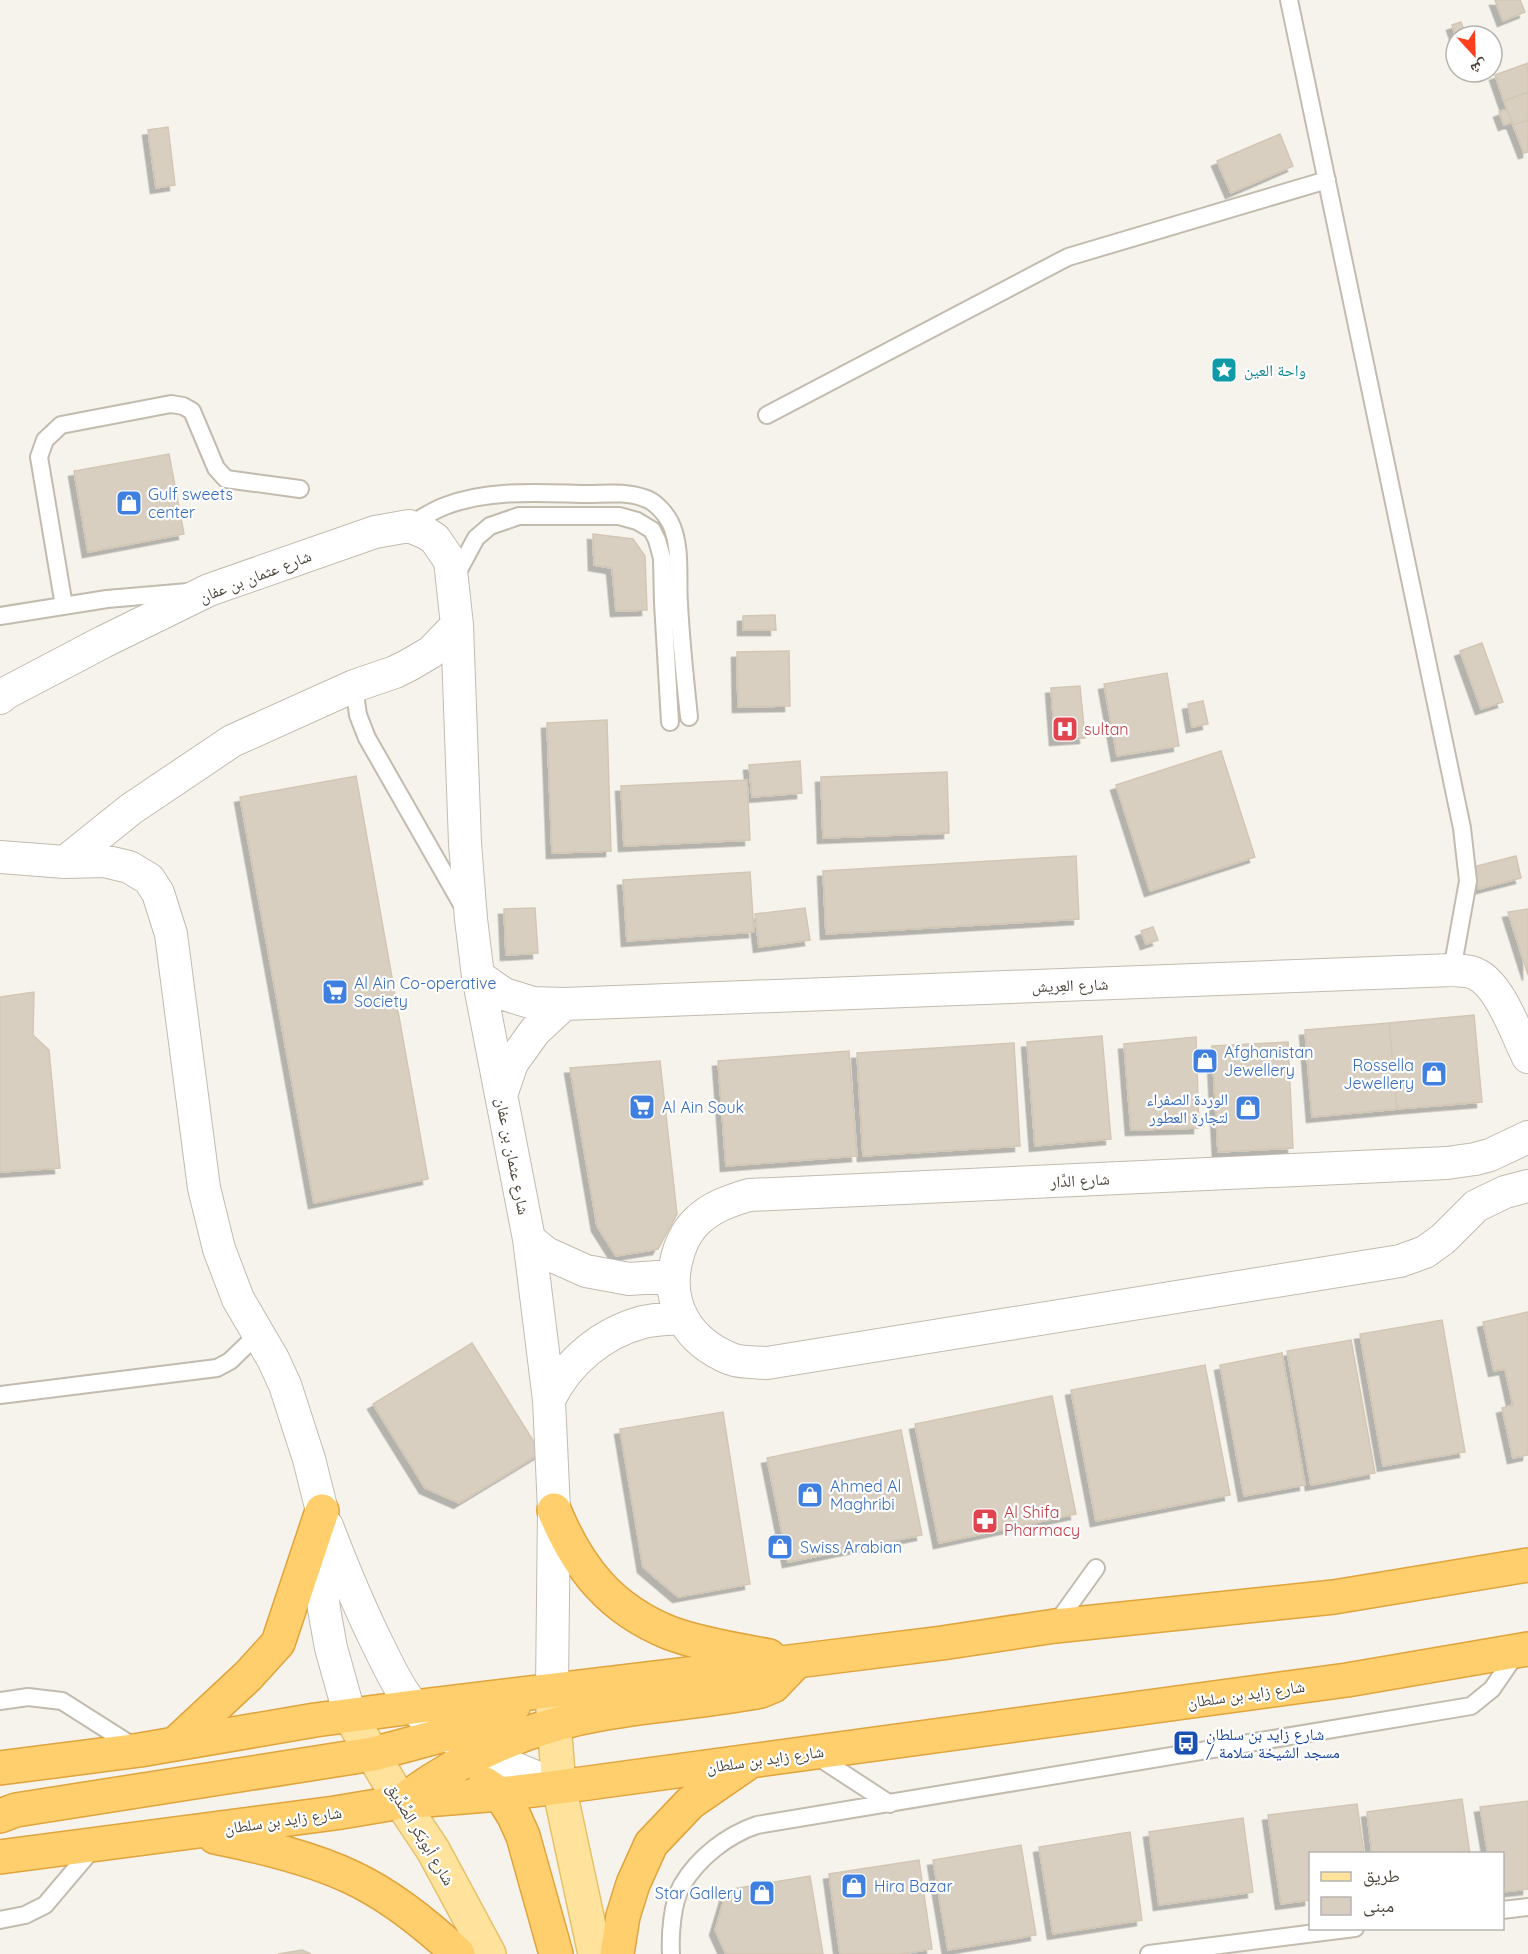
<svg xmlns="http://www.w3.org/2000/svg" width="1528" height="1954" viewBox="0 0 1528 1954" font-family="Quicksand,'Noto Naskh Arabic',sans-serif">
<defs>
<filter id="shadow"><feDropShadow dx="-5.5" dy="5.5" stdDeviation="0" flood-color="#0004"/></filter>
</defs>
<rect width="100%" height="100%" fill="#f6f3ec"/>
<path fill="#d8cfc1" stroke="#d3c7b4" stroke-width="1.5" filter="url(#shadow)" d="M1495,0h25l5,12 -22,9z
M1461,22l5,14 -10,1 -4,-12z
M1528,63v29l-24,9 -9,-26z
M1528,92v28l-15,5 -9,-24z
M1507,109l5,13 -8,3 -5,-13z
M1528,120v32l-4,1 -11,-28z
M168,127l7,58 -19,3 -8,-58z
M1280,134l13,32 -62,27 -14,-32z
M169,454l15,80 -96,18 -14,-81z
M593,534l40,5 12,17 2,54 -31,1 -4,-43 -18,-3z
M775,615l1,15h-33v-14z
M1482,643l21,59 -22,7 -21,-58z
M789,651l1,55 -52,1 -1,-55z
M1167,673l12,73 -62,10 -13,-72z
M1080,686l5,52 -30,2 -4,-52z
M1203,701l5,23 -16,3 -4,-23z
M607,720l4,131 -59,2 -5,-130z
M1221,751l34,106 -105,34 -34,-106z
M800,761l2,32 -50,4 -3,-32z
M947,772l2,61 -126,5 -2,-61z
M356,776l72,403 -114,24 -74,-406z
M747,780l3,60 -126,6 -3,-60z
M1076,856l3,63 -253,15 -3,-63z
M1516,856l5,22 -43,11 -5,-22z
M750,872l4,60 -127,9 -4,-61z
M535,908l3,45 -32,2 -2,-46z
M805,908l5,32 -51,7 -4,-33z
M1528,909v66l-20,-63z
M1153,927l5,13 -12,4 -5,-13z
M34,992l-1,43 16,15 11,118 -60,4v-175z
M1474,1015l8,87 -85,7 -8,-86z
M1389,1023l8,86 -85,8 -7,-87z
M1102,1036l9,103 -76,7 -8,-104z
M1196,1037l3,91 -68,2 -7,-86z
M1288,1042l5,106 -75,4 -6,-106z
M1014,1043l6,103 -157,10 -6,-103z
M849,1051l8,105 -131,10 -8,-105z
M660,1061l17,153 -19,35 -42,7 -19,-30 -27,-158z
M1528,1312v143l-15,3 -11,-50 11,-3 -8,-36 -11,2 -11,-49z
M1442,1320l23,132 -82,14 -23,-132z
M1351,1340l24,133 -64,12 -24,-134z
M472,1343l69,110 -82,50 -34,-15 -52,-84z
M1282,1353l23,132 -61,11 -24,-131z
M1205,1365l25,130 -134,26 -25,-131z
M1052,1396l24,118 -137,29 -24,-119z
M723,1412l27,172 -72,13 -35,-30 -23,-138z
M901,1430l21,105 -134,27 -21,-104z
M1462,1799l8,55h-98l-5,-42z
M1528,1801v88l-26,3v-38h-14l-8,-47z
M1357,1804l7,50h-54v46l-29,4 -13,-89z
M1243,1818l10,74 -94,13 -10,-73z
M1130,1832l12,88 -89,14 -14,-87z
M1021,1845l15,90 -88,15 -15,-90z
M919,1860l13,89 -31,5h-61l-11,-80z
M810,1876l13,78h-97l-11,-24 12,-40z
M302,1950l9,4h-33z"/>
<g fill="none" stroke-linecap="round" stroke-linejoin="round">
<g stroke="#c2bbae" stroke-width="20">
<path id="lane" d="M1289,0l173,828 6,53 -16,89
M767,415l301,-158 259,-77
M409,526c12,-8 23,-15 36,-20 44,-17 94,-13 140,-12 19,0 41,-3 59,4 11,3 21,15 26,24 12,24 7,56 9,82 2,38 6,76 10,113
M455,577l21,-39 14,-12 29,-10h100l18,5 15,9 5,10 5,18 1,45 7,119
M64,606l-25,-149 6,-17 16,-15 110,-21 12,2 9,5 24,57 10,11 74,10
M0,616l107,-17 81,-7
M354,686l4,29 9,23 97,170
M0,1395l217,-27 13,-7 28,-27
M1055,1625l41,-57
M0,1701l28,-4 34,4 74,47
M815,1755l75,49
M1502,1910l26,-3
M0,1920l25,-5 20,-10 50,-59
M671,1954c-1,-20 1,-51 11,-69 16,-27 45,-50 75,-60l714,-119 21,-17 26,-38
M1149,1954l206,-26"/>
</g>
<g stroke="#c2bbae" stroke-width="34">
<path id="street" d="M0,698l6,-5 97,-51 106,-52 166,-58 34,-6 17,7 9,6 15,22 7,64 8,218 6,76 7,57 51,263 20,161 5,110 -2,179
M0,857l65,5 39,-1 25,6 20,12 9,14 13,41 33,254 15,61 19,50 35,60 12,26 24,74 13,52 -2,61 4,37 7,39 19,68
M65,862l66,-53 101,-68 122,-55 41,-14 14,-7 22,-13 26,-27
M478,976l26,18 29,9 31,1 888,-34c8,1 17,0 24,4 24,11 40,59 52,83
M501,1095l11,-32 23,-32 29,-27
M1528,1137l-38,18 -15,4 -28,4 -698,32c-20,6 -38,12 -53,27 -10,10 -17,26 -20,40 -10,44 13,80 55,97 10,4 25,3 36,4l633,-102 25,-9 18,-13 33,-33 29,-14 23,-6
M529,1239l17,14 40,18 43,8 43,-3
M549,1400c18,-38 53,-67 94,-78 12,-3 26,-3 38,-4
M327,1526c16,42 33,83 53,123 13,27 27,56 52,75 34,27 87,45 127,63"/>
</g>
<g stroke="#e6c16a" stroke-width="36">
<path id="primary" d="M552,1696l7,91 36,167
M350,1716l51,86 32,48 56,104"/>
</g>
<g stroke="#e0a43c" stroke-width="36">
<path id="highway" d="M554,1510c24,58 56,99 116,123 29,11 68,17 99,23
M176,1743l72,-67 30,-33 44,-132
M0,1768l140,-18 175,-30 98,-13 384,-46 145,-18 113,-17 279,-29 194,-32
M485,1784l15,10 14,22 9,20 33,118
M401,1802c59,-45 131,-77 205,-89 51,-9 104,-12 155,-22l12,-5 24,-25
M0,1816l16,-6 357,-56 74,-20 67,-29
M215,1837c45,9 97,21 138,41 38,18 74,47 105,76
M0,1857l335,-44 66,-11 99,-8 59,-7 788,-107 181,-31
M617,1954l6,-38 10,-32 18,-40 39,-41 55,-38"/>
</g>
<use href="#lane" stroke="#fff" stroke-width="16"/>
<use href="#street" stroke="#fff" stroke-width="32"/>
<use href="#primary" stroke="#ffe39c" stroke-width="33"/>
<use href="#highway" stroke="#ffcf6e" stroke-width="33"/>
</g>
<defs>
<g id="sight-square" transform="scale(1.35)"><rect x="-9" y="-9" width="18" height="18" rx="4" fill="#0f9aa8" stroke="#fff"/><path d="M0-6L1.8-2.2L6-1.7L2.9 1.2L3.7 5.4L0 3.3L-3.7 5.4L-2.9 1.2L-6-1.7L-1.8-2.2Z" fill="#fff"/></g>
<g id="shop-square" transform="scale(1.35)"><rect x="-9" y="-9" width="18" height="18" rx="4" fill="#3f7fe0" stroke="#fff"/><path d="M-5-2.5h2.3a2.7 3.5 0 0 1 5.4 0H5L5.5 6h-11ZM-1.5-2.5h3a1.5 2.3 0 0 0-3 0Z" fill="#fff"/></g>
<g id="hospital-square" transform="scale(1.35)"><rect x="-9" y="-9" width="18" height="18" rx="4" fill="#e0444e" stroke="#fff"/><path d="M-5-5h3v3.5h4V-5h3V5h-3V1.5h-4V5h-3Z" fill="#fff"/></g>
<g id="supermarket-square" transform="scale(1.35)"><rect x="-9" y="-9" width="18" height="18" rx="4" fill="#3f7fe0" stroke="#fff"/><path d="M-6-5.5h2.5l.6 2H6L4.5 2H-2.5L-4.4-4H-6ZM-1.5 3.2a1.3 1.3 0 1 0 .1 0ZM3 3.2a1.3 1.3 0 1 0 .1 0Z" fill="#fff"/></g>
<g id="pharmacy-square" transform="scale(1.35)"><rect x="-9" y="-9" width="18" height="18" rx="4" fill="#e0444e" stroke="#fff"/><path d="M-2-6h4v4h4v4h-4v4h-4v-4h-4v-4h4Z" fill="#fff"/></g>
<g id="bus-square" transform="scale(1.35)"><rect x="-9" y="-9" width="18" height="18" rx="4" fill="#1a4fb4" stroke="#fff"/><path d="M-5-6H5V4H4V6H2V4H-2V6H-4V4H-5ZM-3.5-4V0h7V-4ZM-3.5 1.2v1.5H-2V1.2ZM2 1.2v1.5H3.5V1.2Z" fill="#fff"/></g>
</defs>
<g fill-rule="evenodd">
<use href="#sight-square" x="1224" y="370"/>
<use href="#shop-square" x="129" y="503"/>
<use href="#hospital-square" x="1065" y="729"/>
<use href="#supermarket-square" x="335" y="992"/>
<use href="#shop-square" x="1205" y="1061"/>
<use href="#shop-square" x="1434" y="1074"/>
<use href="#supermarket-square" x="642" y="1107"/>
<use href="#shop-square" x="1248" y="1108"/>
<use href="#shop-square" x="810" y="1495"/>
<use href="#pharmacy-square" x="985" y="1521"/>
<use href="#shop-square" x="780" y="1547"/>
<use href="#bus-square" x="1186" y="1743"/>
<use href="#shop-square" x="854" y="1886"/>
<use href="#shop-square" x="762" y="1893"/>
</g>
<g text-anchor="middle" stroke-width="4.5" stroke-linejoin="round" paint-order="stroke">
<g font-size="16" fill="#0d838f" stroke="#fff" text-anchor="start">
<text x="1244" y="376">واحة العين</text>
</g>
<g font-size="16" fill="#366cbe" stroke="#fff" text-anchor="start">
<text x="148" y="500">Gulf sweets<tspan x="148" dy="18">center</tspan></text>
<text x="354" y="989">Al Ain Co-operative<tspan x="354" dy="18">Society</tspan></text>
<text x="1224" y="1058">Afghanistan<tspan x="1224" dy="18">Jewellery</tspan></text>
<text x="1414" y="1071" text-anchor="end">Rossella<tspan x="1414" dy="18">Jewellery</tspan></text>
<text x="1228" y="1105" text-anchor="end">الوردة الصفراء<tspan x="1228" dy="18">لتجارة العطور</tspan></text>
<text x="662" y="1113">Al Ain Souk</text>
<text x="830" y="1492">Ahmed Al<tspan x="830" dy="18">Maghribi</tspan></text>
<text x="800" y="1553">Swiss Arabian</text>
<text x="874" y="1892">Hira Bazar</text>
<text x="742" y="1899" text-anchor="end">Star Gallery</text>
</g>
<g font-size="16" fill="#4b4439" stroke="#fff">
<text transform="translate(255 576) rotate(-21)" y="6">شارع عثمان بن عفان</text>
<text transform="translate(1070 985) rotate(-2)" y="6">شارع العِريش</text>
<text transform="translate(513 1156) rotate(79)" y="6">شارع عثمان بن عفان</text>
<text transform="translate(1080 1180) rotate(-3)" y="6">شارع الدَّار</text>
<text transform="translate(1246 1694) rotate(-8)" y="6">شارع زايد بن سلطان</text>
<text transform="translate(765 1759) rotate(-8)" y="6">شارع زايد بن سلطان</text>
<text transform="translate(283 1820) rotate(-8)" y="6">شارع زايد بن سلطان</text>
<text transform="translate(421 1834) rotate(59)" y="6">شارع أبوبَكر الصِّدِّيق</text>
</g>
<g font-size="16" fill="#be3a42" stroke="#fff" text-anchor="start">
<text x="1084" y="735">sultan</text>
<text x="1004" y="1518">Al Shifa<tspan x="1004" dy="18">Pharmacy</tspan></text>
</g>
<g font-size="16" fill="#164399" stroke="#fff" text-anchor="start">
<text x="1206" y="1740">شارع زايد بن سلطان<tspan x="1206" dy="18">/ مسجد الشيخة سلامة</tspan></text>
</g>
</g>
<rect x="1309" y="1852" width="195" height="78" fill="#ffffff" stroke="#b7b4b0" stroke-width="1.5"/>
<rect x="1321" y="1872" width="30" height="9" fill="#ffe39c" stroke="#b7b4b0" stroke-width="1.5"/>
<text x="1363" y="1882" font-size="18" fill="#4b4439">طريق</text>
<rect x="1321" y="1897" width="30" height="18" fill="#d8cfc1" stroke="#b7b4b0" stroke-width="1.5"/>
<text x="1363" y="1912" font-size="18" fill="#4b4439">مبنى</text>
<g transform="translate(1474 54) rotate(158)"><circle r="28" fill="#ffffff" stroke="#b7b4b0" stroke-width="1.5"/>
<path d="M0-4.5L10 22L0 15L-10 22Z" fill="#fc3f1d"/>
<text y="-9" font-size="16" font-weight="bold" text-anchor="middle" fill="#4b4439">ش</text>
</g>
</svg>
